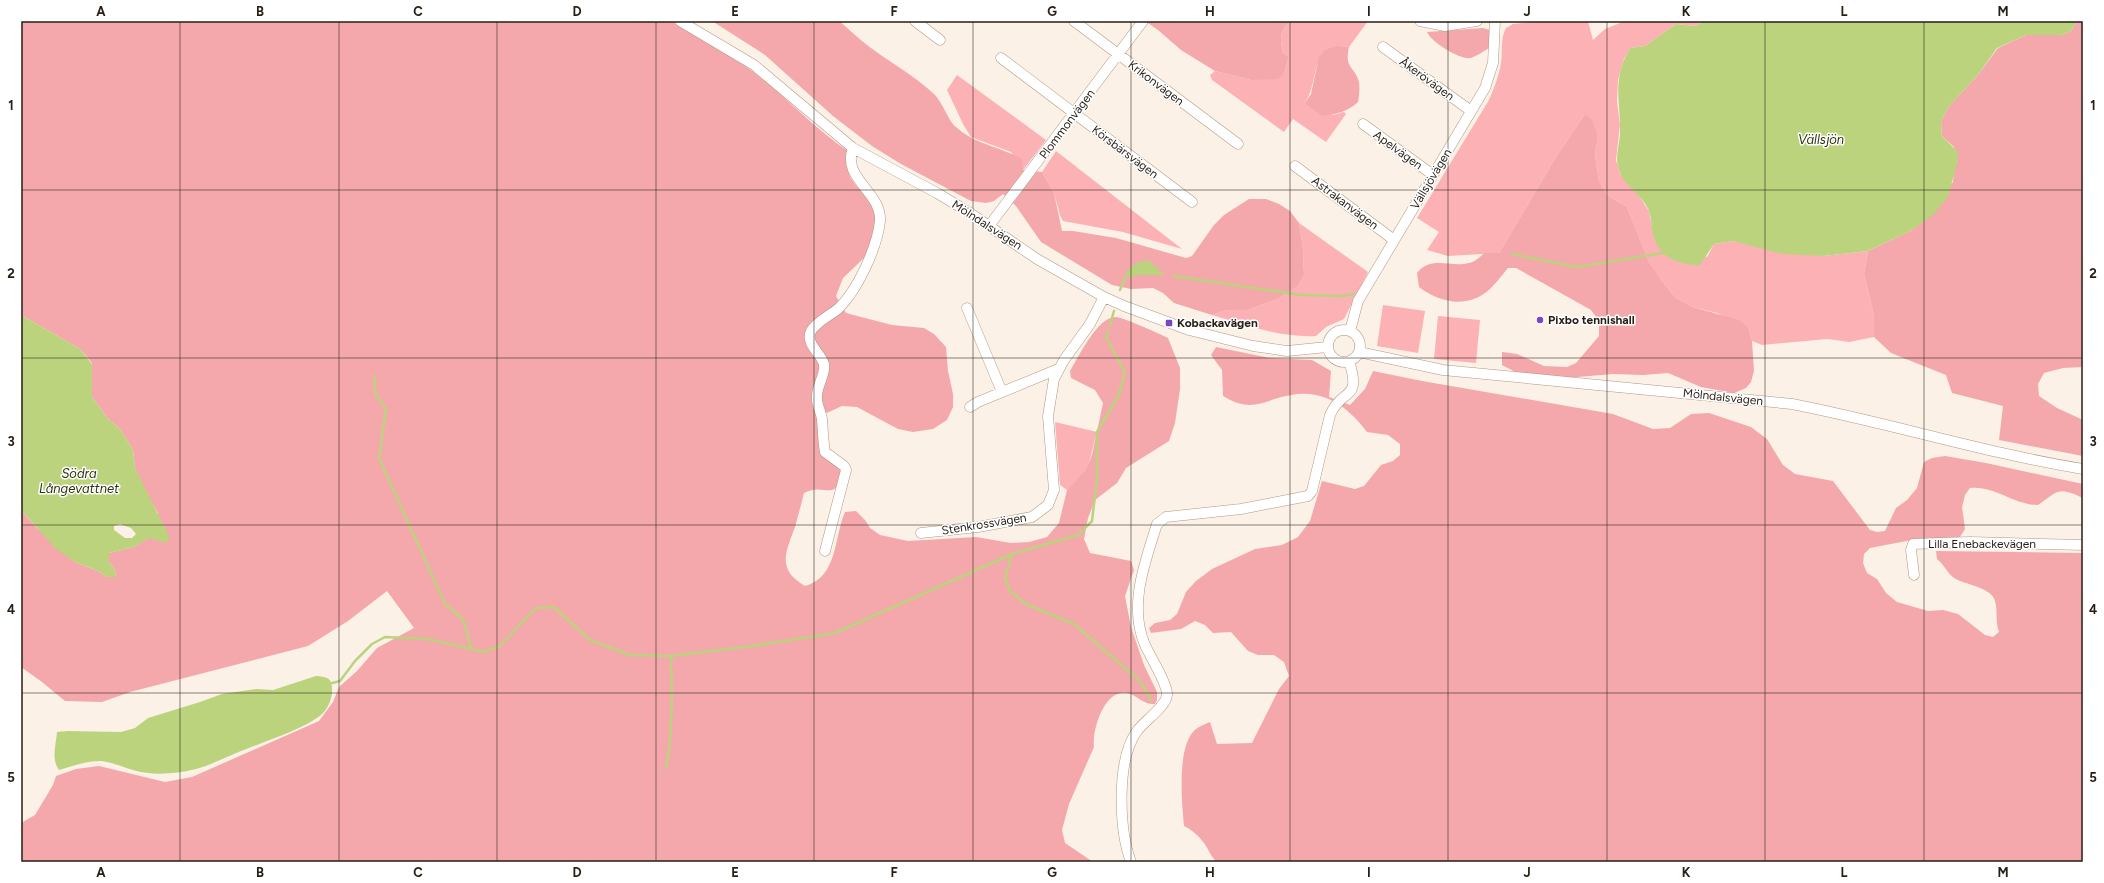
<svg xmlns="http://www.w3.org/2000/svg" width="2104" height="883" viewBox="0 0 2104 883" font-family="Figtree,sans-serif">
<rect width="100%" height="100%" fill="#fbf1e7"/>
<path fill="#fcb1b5" d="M1294,21h74l-19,26c-41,-4 -28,31 -44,56l28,12 11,-3 2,2 -20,28 -33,-23 -9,13 -72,-52 -2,-5 5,-4 36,9 33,-7 5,-17 -5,-2c-5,-13 -5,-28 10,-33z
M1544,21h44l5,19 12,-11 20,-8h79l-8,5 -20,-2 -31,22 -15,2 -6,11 -6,21 -1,21 3,24 -4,35 4,14 15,16 14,21 5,27 53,19 7,-13 19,-3 90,15 45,-5 -4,23 10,41v22l-25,5 -21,-3 -66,6 -10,-4 -4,-14 -31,-14 -24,-6 -17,-9 -11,-13 -16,-21 -22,-57 -20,-12 -8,-14 -4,-26 3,-19 -13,-22 -29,43 -57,96 -51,3 -21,-6 12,-18 -22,-14 72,-118c5,-12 10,-24 12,-37 2,-13 -1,-24 5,-35l7,-4z
M957,75l89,65 -23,30 -12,-18 -40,-15 -8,-13 -16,-34z
M1056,151l126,98 -59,-17 -60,-11 -3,-6 -6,-22 -12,-21z
M1299,223l69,49 -24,47 -18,8 -10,9c-36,2 -70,-11 -104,-21l14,-5h22l27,-10 29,-26 -1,-25z
M1383,305l42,6 -7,42 -41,-7z
M1438,316l42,4 -4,43 -42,-4z
M1055,422l42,10 -10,38 -20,20 -7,-5z"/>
<path fill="#f4a8ac" d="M21,21h650c32,19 66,36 95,61 28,23 52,49 82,69l-1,14 3,12 7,10 13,9 5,8 2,26 -13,28 -21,20 -7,18 10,17 46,12 32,3 10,6 12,13 2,24 5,23v13l-6,13 -14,9 -20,3 -15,-3 -41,-22 -15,-1 -22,10 8,37 16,21c-11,29 -19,8 -40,19 -3,12 -6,23 -9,34 -9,25 -19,42 10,59 33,-9 29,-49 40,-74l11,-1 9,9 5,8 10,7 28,6 68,-4 35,6 18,-1 18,-5 12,-14 8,-33 19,-20 6,-15 11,-52 -8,-13 -24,-12 -1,-7c9,-15 28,-55 46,-54 6,0 44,17 52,21l12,30v21l-5,34 -6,18 -43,27 -9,15 -22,17 -7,18 -4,21 6,14 41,8 3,9 -9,26 6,31 13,38 13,27v8l-2,4c-12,1 -18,-9 -28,-11 -23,-4 -35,37 -33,54l-25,57 -7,26 3,13 28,19h-1072v-39l14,-8 18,-30 3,-9 20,-7 23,-3 66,16 27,-5 127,-56 14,-19 6,-15 18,-16 20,-23 37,-20 -27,-37 -39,30 -40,25 -178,46 -28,10 -37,-1 -23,-19 -21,-15v-157l15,17 39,35 23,9 9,6h9l-1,-7 -6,-8v-9l25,-6 15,-10 9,-24 -14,-24 -9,-21 -2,-18 -13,-21 -12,-10 -16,-22v-34l-12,-14 -59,-34z
M712,21h127c10,8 19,17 28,24 22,17 47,30 67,49 9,9 15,28 22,33 18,17 45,20 66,32l1,11 19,2 12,21 8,38h11l43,7 70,20 6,-2 22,-31 10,-10 25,-16h17l13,5 11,7 9,12 4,26 1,25 -7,12 -22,14 -27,10h-22l-14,5 -38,-12 -11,-10 -10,-5 -22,1 -19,-4 -71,-43 -25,-36 -13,-12 -9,7 -8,2 -15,-2 -70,-37 -29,-18 -39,-30 -68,-61z
M1145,21h149c-15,5 -15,20 -10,33l5,2 -5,17 -6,6 -27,1 -36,-9 -34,-21 -23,-20z
M2077,21h6v346l-20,1 -19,5 -6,11 1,12 18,12 26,12v36l-84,-16 4,-34 -51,-13 -6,-18 -55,-22 -17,-16v-22l-10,-41 4,-23 44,-21 41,-48 1,-12 4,-10 -4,-13 -12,-11 -1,-15 8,-15 28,-30 21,-28 28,-13h36l9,-4z
M1483,28l7,2 1,17c-6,3 -14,9 -20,11 -11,2 -40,-16 -44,-26z
M1337,46l12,1c-5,22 6,19 10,35 1,7 0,14 -1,20 -11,10 -21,12 -36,14l-17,-13 6,-9 8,-37 6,-7z
M1585,114l7,6 6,16 -3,19 4,26 8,14 20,12 22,56 16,22 11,13 17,9 46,13 9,7 4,14 2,30 -3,11 -5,6 -12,5 -33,-6 -33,-14 -25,2 -30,-1 -47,4 -45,-3 -19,-10v-13l15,2 27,12 23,1 9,-4 23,-27v-15l-8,-11 -75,-42h-8c-6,7 -12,15 -18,21 -22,20 -50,14 -71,-2l-2,-14c14,-18 33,-5 52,-10 6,-1 11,-6 15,-10h15l57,-96z
M1216,347l54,11 42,2 19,11 -2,26 21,8 15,-16 8,-18 49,10 191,33 40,15 17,-1 21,-14 18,-1 42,14 16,12 16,26 12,9 38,7 37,49 7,2 8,-1 11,-23 11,-8 10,-12 7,-26 8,-4 13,-2 41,7 97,21v14c-25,-12 -25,-7 -45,7 -24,0 -44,-20 -68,-17l-5,7 -3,12 3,22 -5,8 -43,2 -47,9 -6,6 -1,9 4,10 10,6 9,14 11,9 31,9 15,-1 15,4 27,21 8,2 6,-5c-4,-11 -1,-21 -4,-31 -3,-13 -27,-16 -37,-21 -10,-4 -13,-15 -21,-21l-1,-8 147,2v309h-866c-6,-5 -8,-12 -13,-19 -5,-7 -12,-13 -20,-17 -2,-23 -8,-81 12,-97 4,-3 9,-5 14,-7l7,22 35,-1 27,-54 10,-13 -5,-14 -10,-7h-16l-10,-4 -17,-19 -18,1 -8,-8 -10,-4 -14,8 -30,4 -2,-5 6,-5 15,-3 7,-6 9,-22 10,-11 16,-12 43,-20 27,-4 16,-8 12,-16 12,-40 33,8 9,-3 17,-21 12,-4 7,-6v-11l-12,-9 -21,-3c-19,-25 -43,-43 -76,-37 -29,5 -38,19 -68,1l-1,-26 -11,-15z"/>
<path fill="#bcd37d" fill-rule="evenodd" d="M1704,21h373l-6,10 -9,4h-36l-29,13 -20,28 -28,30 -8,15 1,15 16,16v8l-10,37 -15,18 -21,15 -44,21 -45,5 -41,-2 -49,-13 -19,3 -14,21c-21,-1 -38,-5 -46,-27 -3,-8 -2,-18 -5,-27 -5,-14 -24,-25 -29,-38 -6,-14 -1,-25 0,-39 1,-34 -9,-53 10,-86l15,-2 31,-22 20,2z
M1148,260l17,15h-28l-8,3 -1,-7 8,-8z
M21,315l59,34 12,15v33l16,22 12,10 13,21 2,18 34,68 -2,7 -18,-5 -15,9 -25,6v9l6,8 1,7h-9l-9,-6 -23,-9 -19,-13 -35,-39zM120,524l11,4 5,6 -4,4h-7l-11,-8v-4z
M316,676c9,1 16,1 16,12 1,9 -4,21 -11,27 -19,15 -58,27 -80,36 -15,6 -30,14 -45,18 -21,5 -43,7 -63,1 -11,-3 -21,-8 -32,-9 -15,0 -28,5 -42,9 -8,-11 -3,-25 -2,-38l11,-1 53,1 14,-4 13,-10 52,-16 22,-8 34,-5 17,1z"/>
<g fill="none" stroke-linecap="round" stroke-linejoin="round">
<path stroke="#bcd37d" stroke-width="2.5" d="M1512,254l65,13 86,-14
M1174,276l127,19 43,1 9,-2
M1120,290l8,-19h3
M1110,325l4,-14
M375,376v17l11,16 -7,49 66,146 18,15 8,29
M1012,554l-7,24 5,13 16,13 48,20 66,57 11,19
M332,683l8,-2 15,-20 17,-17 13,-7 43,2 56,13 16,-6 36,-38 18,-1 36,33 40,15 41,1 81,-10 83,-13 177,-79 66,-19 14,-14 5,-42v-47l22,-38 6,-21 -19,-36 2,-6
M666,768c7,-37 6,-75 5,-112"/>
<g stroke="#b09981" stroke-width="11">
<path id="minor" d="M680,21l74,44 99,83 84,45 33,20 67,46 67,38 20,9 65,24 64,16 34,5 40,-4
M915,21l25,19
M1074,21l164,123
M1420,21l25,5 32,-5
M1383,47l88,64
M1001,58l191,144
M1363,124l70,51
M1295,166l99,74
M989,226l154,-205
M967,308l35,84
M1328 346a16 16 0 1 1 32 0a16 16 0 1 1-32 0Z
M1350,331l8,-30 127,-213 8,-25 2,-42
M1359,352l84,18 349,34c98,19 193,49 291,65
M970,407l8,-5 80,-33
M921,533l57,-6 54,-10 16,-12 6,-15 -6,-74 6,-37 10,-19 26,-36 14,-27
M825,551l21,-81 -2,-4 -19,-14c-2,-11 -2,-22 -3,-33 -1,-8 -6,-14 -5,-23 0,-11 9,-22 7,-32 -3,-11 -19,-20 -13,-33 5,-9 20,-16 28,-23 19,-19 38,-60 41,-87 2,-29 -39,-43 -27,-73
M1914,575l-3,-25 2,-6 57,-2 113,3
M1131,862c-12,-32 -15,-102 6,-131 7,-10 29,-24 30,-36 1,-10 -17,-39 -22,-50 -17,-39 0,-83 12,-121l9,-7 75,-8 67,-13 4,-5 18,-76c12,-28 32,-13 19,-54"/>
</g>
<use href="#minor" stroke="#fff" stroke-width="10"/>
</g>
<path fill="none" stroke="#271e15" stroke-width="1" stroke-opacity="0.55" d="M180,21v841M339,21v841M497,21v841M656,21v841M814,21v841M973,21v841M1131,21v841M1290,21v841M1448,21v841M1607,21v841M1765,21v841M1924,21v841M21,190h2062M21,358h2062M21,525h2062M21,693h2062"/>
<g fill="#7549c2" stroke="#fff" stroke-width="1.5">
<circle cx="1540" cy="320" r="4"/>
<rect x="1165" y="319" width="8" height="8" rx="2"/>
</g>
<g text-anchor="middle" stroke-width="3" stroke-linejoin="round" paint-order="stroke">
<g font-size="12" fill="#271e15" stroke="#fff">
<text transform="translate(1427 79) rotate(36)" y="4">Åkerövägen</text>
<text transform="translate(1156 83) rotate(37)" y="4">Krikonvägen</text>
<text transform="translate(1067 124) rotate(-53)" y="4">Plommonvägen</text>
<text transform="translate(1398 150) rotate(36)" y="4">Apelvägen</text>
<text transform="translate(1125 152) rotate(37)" y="4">Körsbärsvägen</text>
<text transform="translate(1431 179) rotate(-59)" y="4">Vällsjövägen</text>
<text transform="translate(1345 203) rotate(37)" y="4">Astrakanvägen</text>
<text transform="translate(987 225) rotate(33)" y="4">Mölndalsvägen</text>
<text transform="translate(1723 397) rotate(6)" y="4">Mölndalsvägen</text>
<text transform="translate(984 524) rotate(-9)" y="4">Stenkrossvägen</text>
<text x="1982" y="548">Lilla Enebackevägen</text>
</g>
<g font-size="12" font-weight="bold" fill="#271e15" stroke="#fff" text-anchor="start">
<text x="1548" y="324">Pixbo tennishall</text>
<text x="1177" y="327">Kobackavägen</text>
</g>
<g font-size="13" font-style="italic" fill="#29320d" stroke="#fff">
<text x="1821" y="144">Vällsjön</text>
<text x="79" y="478">Södra<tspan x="79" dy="15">Långevattnet</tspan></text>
</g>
</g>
<rect width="2104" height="883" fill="none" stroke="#ffffff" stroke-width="44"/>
<rect x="22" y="22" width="2060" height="839" fill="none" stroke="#271e15" stroke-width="1.5"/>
<g font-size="13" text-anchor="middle" font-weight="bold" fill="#271e15">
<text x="101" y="16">A</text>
<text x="260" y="16">B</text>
<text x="418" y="16">C</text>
<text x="577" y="16">D</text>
<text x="735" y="16">E</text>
<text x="894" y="16">F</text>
<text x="1052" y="16">G</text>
<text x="1210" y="16">H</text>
<text x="1369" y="16">I</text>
<text x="1527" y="16">J</text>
<text x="1686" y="16">K</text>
<text x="1844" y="16">L</text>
<text x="2003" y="16">M</text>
<text x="11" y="110">1</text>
<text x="2093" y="110">1</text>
<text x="11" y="278">2</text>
<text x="2093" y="278">2</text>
<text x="11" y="446">3</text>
<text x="2093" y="446">3</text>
<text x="11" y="614">4</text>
<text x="2093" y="614">4</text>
<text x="11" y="782">5</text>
<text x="2093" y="782">5</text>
<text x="101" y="877">A</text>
<text x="260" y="877">B</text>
<text x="418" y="877">C</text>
<text x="577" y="877">D</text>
<text x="735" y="877">E</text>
<text x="894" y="877">F</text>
<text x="1052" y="877">G</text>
<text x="1210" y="877">H</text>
<text x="1369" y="877">I</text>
<text x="1527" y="877">J</text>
<text x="1686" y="877">K</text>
<text x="1844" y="877">L</text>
<text x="2003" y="877">M</text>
</g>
</svg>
